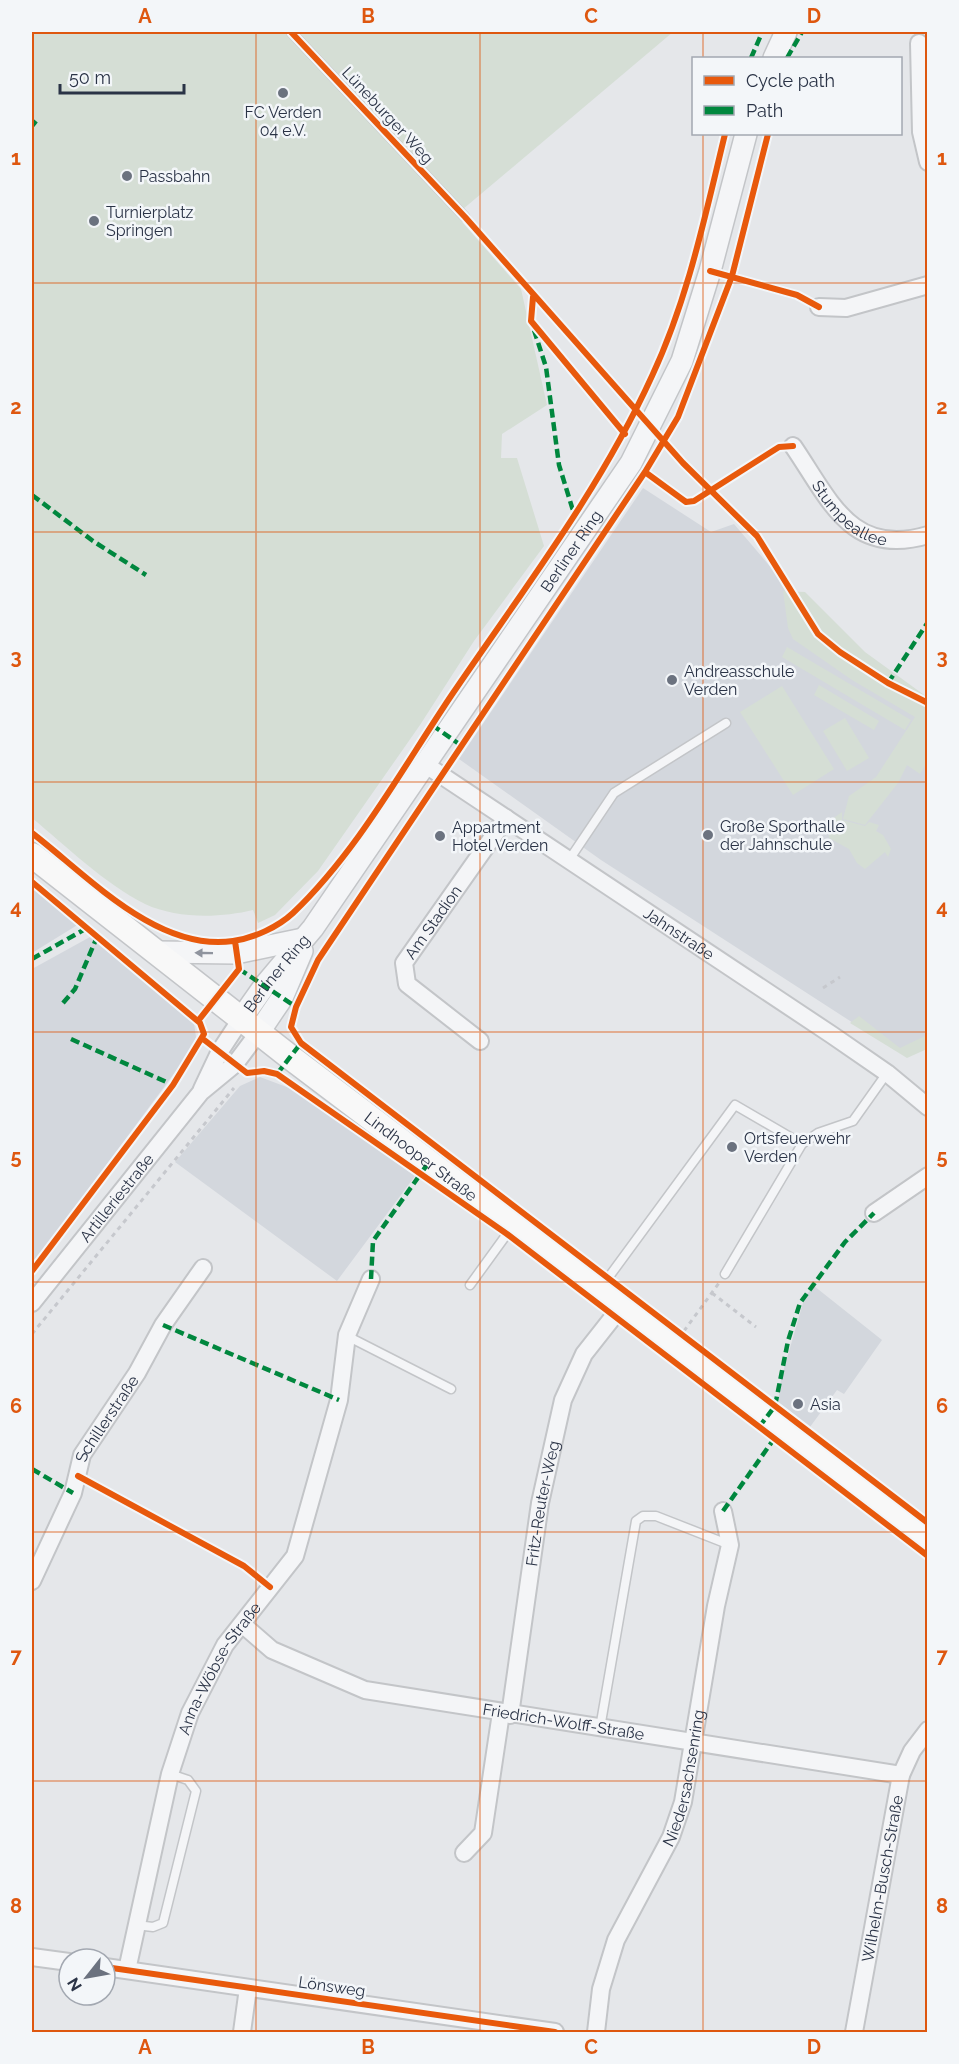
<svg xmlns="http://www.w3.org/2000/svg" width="959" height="2064" viewBox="0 0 959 2064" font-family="Raleway,sans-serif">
<rect width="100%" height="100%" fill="#e5e7ea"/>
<path fill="#d3d7dd" d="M643,488l68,44 23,-8 67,79 126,101v336l-32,10 -294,-190 -142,-101z
M32,887l47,37 -47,29z
M90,937l104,86 2,14 -6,15 -158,213v-296z
M260,1077l32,12 123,87 -78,105 -162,-119 65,-76z
M814,1286l68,54 -38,54 -7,-4 -27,37 -32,-25 3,-23 24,-83z"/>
<path fill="#d5ded5" d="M32,32h641l-217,183 65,74 26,116 -45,29 -1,24h16l27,88 -70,95 -54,84 -102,146 -43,44 -17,8 -5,-13c-33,8 -76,9 -108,-6 -40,-20 -79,-58 -113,-86z
M783,591l22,1 60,60 62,45v65l-7,12 -13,-9 -9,18 -33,42 -22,-6 6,-23 27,-19 39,-60 -63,-37 -59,-41 -5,-11z
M787,647l124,73 -6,10 -123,-73z
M819,685l60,36 -5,9 -60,-35z
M782,686l52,83 -41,26 -53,-83z
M845,718l24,40 -22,13 -24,-40z
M842,812v8l23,6 4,-4 10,3 -3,6 7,4 8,14 -3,8 -3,-5 -20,17 -8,-6 -8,-14 -20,-11 -1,-16z
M859,1016l41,32 27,-13v14l-20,9 -57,-35z"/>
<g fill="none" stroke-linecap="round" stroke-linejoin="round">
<g stroke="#c3c5c8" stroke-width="11">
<path id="service" d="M291,32l174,185
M569,860l45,-67 112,-70
M725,1274l77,-130
M470,1285l42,-58
M600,1289l135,-184 67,39 16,-11 35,-12 34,-48
M347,1336l104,53
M600,1728l36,-207 7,-5h13l74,29
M136,1925l17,2 10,-4 33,-132 -8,-11 -18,-6"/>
</g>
<g stroke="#c3c5c8" stroke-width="20">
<g id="minor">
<path d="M919,43l2,89 7,30"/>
<path d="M819,307l27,1 82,-23"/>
<path id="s1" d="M793,446c37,54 58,112 135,89"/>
<path id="s2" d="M426,765l406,270 55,38 41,34"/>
<path id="s3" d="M480,1041l-73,-57 -3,-21 102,-145"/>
<path d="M202,1089l18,-38 21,-32"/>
<path d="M874,1213l54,-37"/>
<path id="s4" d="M32,1303l169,-211 34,-28 24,-32"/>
<path id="s5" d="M32,1581l41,-88 9,-38 55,-82 26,-48 40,-57"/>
<path id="s6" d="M242,1624l30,26 93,40 536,85"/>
<path id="s7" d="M510,1715l30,-212 23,-103 21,-46 37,-47"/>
<path d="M464,1853l19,-20 18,-120"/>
<path d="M32,1957l37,5"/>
<path d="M105,1967l450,65"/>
<path id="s8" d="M127,1970l43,-196 20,-61 35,-68 70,-89 44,-156 8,-65 24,-56"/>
<path d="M242,2032l6,-44"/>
<path id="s9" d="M596,2032l5,-43 15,-49 55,-103 12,-35 33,-196 14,-61 -7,-34"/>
<path id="s10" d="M854,2032l47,-257 11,-24 16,-21"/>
</g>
</g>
<g stroke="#c3c5c8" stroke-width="24">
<g id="tertiary">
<path d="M774,58l12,-26"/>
<path d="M157,952l79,1 67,-14"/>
<path id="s11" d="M241,1019l24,-34 48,-57 318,-465 51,-102 28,-90 36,-137"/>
<path d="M259,1032l23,-34 20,-47"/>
</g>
</g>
<g stroke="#c3c5c8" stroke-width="27">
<g id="secondary">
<path id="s12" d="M32,855l258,202 638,483"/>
</g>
</g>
<path stroke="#c6c8cd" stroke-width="3" stroke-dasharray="4.5 4.5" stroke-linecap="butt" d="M823,988l17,-11
M712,1293l44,34
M684,1331l35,-48
M32,1334l202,-246"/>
<use href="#service" stroke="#f4f5f7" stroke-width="8"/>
<use href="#minor" stroke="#f4f5f7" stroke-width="16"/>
<use href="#tertiary" stroke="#f4f5f7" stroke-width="21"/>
<use href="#secondary" stroke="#f8f8f8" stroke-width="24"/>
<path stroke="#00873e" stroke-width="4.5" stroke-dasharray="9 4.5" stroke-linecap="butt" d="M751,58l10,-23
M787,58l15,-26
M32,126l4,-5
M534,330l12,37 13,98 16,52
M32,495l61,46 53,34
M888,683l40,-61
M432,725l30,21
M32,959l55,-31
M239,969l57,38
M63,1003l12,-14 22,-52
M71,1039l102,46
M277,1074l24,-31
M371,1279l2,-38 56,-79
M163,1325l176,75
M759,1427l16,-21 13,-65 12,-38 45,-61 29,-29
M32,1469l41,24
M723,1511l51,-72"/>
<g stroke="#f3f6f9" stroke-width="10">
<path id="cycleway" d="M291,32l174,185 218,246 74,73 61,98 22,18 48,31 40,20
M768,134l-36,142 -54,141 -33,55 -327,488 -22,47 -5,20 10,16 627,480
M710,271l87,24 22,12
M533,297l-2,24 94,113
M645,472l41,30 8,-1 85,-54 14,-1
M32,833c56,43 125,119 201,108 21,-3 45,-14 60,-28 65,-62 110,-146 160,-220 70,-103 147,-203 199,-317 36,-77 53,-160 73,-242
M32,882l168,141 4,11 -31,51 -141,186
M198,1021l41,-52 -4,-28
M203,1039l44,34 17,-2 13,3 230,160 421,322
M78,1476l166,90 26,21
M105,1967l450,65"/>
</g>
<use href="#cycleway" stroke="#e8590c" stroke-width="6"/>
</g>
<defs><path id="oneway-solid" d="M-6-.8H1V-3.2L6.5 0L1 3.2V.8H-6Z" transform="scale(1.5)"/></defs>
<use fill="#8f949e" href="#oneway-solid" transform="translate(204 953) rotate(-179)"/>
<path fill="none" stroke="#de570f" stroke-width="1.5" stroke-opacity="0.55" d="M256,32v2000M480,32v2000M703,32v26M703,134v1898M32,283h896M32,532h896M32,782h896M32,1032h896M32,1282h896M32,1532h896M32,1781h896"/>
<g fill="#6b727f" stroke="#f3f6f9" stroke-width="2">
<circle cx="283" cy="93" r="6"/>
<circle cx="127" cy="176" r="6"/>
<circle cx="94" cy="221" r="6"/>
<circle cx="672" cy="680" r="6"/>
<circle cx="708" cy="835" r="6"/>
<circle cx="440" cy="836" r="6"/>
<circle cx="732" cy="1147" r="6"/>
<circle cx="798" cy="1404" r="6"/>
</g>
<g text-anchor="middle" stroke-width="5" stroke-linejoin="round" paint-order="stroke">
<g font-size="16" fill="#2a3346" stroke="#f3f6f9" text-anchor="start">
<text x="283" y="118" text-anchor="middle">FC Verden<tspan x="283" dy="18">04 e.V.</tspan></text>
<text x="139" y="182">Passbahn</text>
<text x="106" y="218">Turnierplatz<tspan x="106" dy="18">Springen</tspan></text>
<text x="684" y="677">Andreasschule<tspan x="684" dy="18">Verden</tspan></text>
<text x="720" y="832">Große Sporthalle<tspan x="720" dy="18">der Jahnschule</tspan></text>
<text x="452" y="833">Appartment<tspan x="452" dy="18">Hotel Verden</tspan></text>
<text x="744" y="1144">Ortsfeuerwehr<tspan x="744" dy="18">Verden</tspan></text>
<text x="810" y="1410">Asia</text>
</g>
<g font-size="16" fill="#2a3346" stroke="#f3f6f9">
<text transform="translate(388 115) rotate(47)" y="6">Lüneburger Weg</text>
<text dy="6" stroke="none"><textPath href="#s1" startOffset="90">Stumpeallee</textPath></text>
<text dy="6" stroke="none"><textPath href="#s11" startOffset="573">Berliner Ring</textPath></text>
<text dy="6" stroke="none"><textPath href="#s3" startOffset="164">Am Stadion</textPath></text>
<text dy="6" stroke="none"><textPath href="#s2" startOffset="304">Jahnstraße</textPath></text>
<text dy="6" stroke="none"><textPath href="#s11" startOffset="58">Berliner Ring</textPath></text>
<text dy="6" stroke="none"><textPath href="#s12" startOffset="492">Lindhooper Straße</textPath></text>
<text dy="6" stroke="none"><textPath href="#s4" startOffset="135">Artilleriestraße</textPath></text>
<text dy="6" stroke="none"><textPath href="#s5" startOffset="180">Schillerstraße</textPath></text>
<text dy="6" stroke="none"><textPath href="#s7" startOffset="214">Fritz-Reuter-Weg</textPath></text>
<text dy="6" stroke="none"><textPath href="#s8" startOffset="318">Anna-Wöbse-Straße</textPath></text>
<text dy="6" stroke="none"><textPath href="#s6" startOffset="342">Friedrich-Wolff-Straße</textPath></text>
<text dy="6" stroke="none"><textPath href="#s9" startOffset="272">Niedersachsenring</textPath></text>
<text dy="6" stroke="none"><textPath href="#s10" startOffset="156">Wilhelm-Busch-Straße</textPath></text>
<text transform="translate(332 1986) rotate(8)" y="6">Lönsweg</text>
</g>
</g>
<rect width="959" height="2064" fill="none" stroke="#f3f6f9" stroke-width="66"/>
<rect x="692" y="57" width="210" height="78" fill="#f3f6f9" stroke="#a3a8b1" stroke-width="1.5"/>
<rect x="704" y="76" width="30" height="9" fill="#e8590c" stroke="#a3a8b1" stroke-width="1.5"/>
<text x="746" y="87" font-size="18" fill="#2a3346">Cycle path</text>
<rect x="704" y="106" width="30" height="9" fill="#00873e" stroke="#a3a8b1" stroke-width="1.5"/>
<text x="746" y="117" font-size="18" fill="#2a3346">Path</text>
<g transform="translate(87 1977) rotate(239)"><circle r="28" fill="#f3f6f9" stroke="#a3a8b1" stroke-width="1.5"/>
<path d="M0-4.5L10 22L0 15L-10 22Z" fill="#6b727f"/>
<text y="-9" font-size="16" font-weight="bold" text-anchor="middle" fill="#2a3346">N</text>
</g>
<path d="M60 84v9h124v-9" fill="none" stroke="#2a3346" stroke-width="3"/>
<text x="69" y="84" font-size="18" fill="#2a3346" stroke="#f3f6f9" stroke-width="4.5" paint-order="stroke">50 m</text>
<rect x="33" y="33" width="893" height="1998" fill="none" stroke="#de570f" stroke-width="2"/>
<g font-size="20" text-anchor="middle" font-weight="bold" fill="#de570f">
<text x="145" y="23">A</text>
<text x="368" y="23">B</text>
<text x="591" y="23">C</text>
<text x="814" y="23">D</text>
<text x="16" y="165">1</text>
<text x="942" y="165">1</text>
<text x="16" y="414">2</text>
<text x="942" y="414">2</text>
<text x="16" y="664">3</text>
<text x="942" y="664">3</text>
<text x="16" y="914">4</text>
<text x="942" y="914">4</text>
<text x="16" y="1164">5</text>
<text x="942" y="1164">5</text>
<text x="16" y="1413">6</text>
<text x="942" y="1413">6</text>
<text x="16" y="1663">7</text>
<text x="942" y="1663">7</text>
<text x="16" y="1913">8</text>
<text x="942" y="1913">8</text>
<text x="145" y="2054">A</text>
<text x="368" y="2054">B</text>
<text x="591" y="2054">C</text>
<text x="814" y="2054">D</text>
</g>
</svg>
